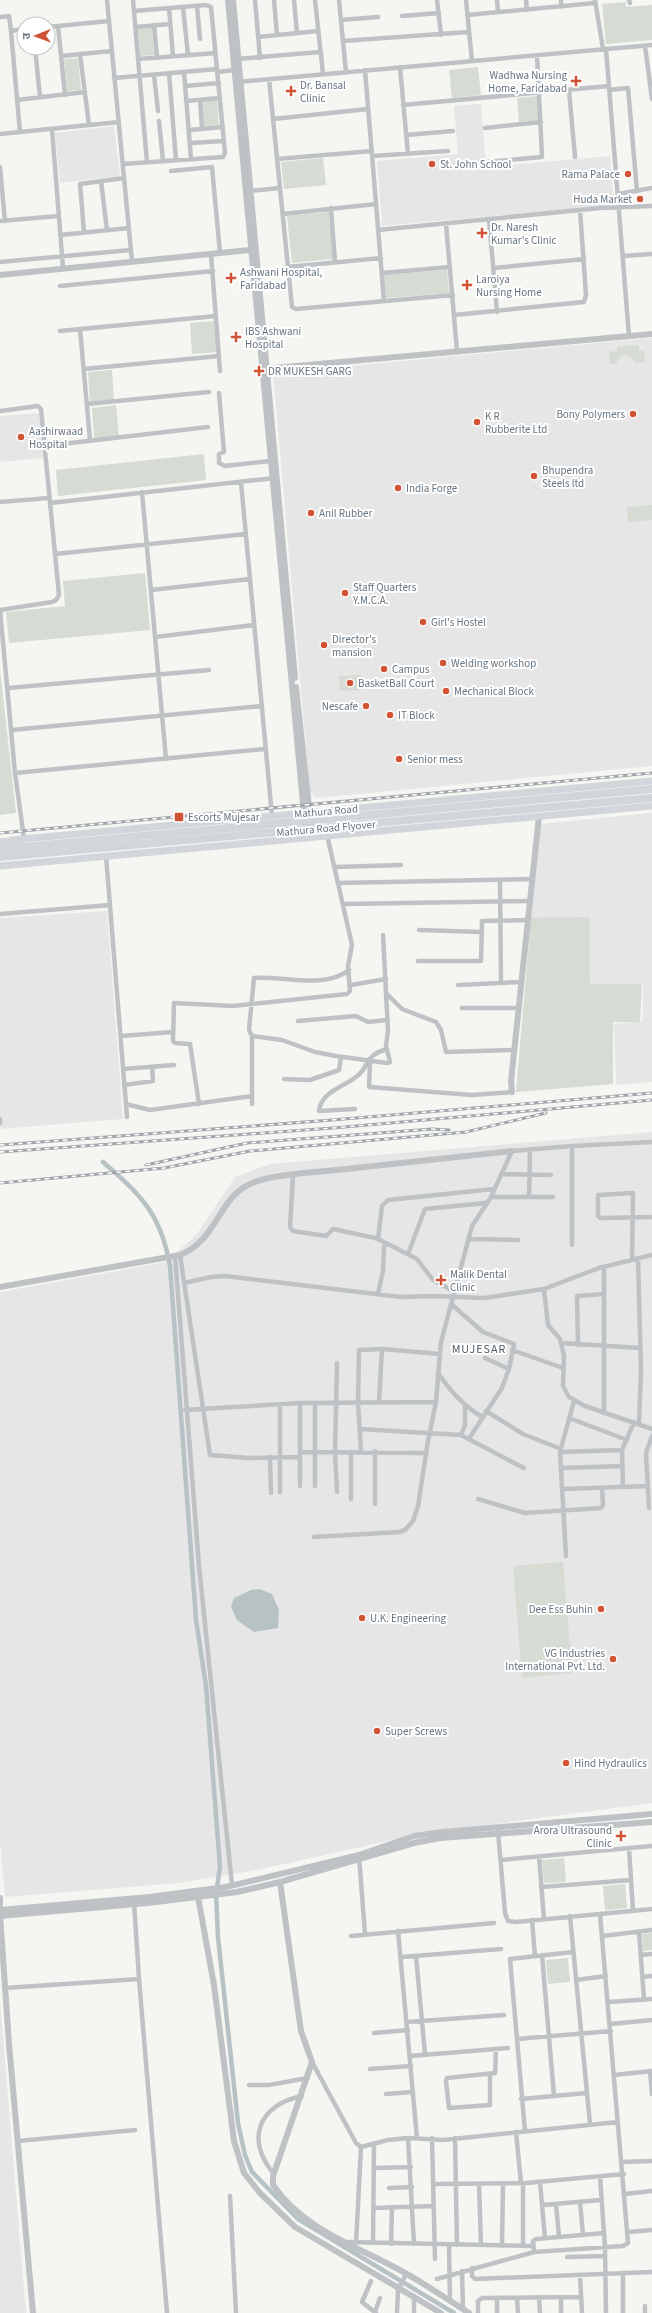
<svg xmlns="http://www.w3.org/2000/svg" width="652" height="2313" viewBox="0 0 652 2313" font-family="'Source Sans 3','Noto Sans Devanagari',sans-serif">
<rect width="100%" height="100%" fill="#f5f5f2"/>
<path fill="#e5e6e5" d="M481,104l5,63 124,-11 4,49 -232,21 -5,-65 81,-7 -4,-48z
M114,126l6,50 -60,7 -5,-50z
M652,338v428l-335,32 -7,-6 -37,-419z
M39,413l4,45 -43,4v-46z
M652,813v269l-36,3 -2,-61 29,-3v-37h-53l-59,-66 9,-94z
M107,911l16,208 -123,10v-211z
M652,1132v671l-238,32 -157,35 -78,13 -174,14 -5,-56v-549l166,-30 31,-28 38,-57 35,-13z
M0,2001l26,312h-26z"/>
<path fill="#d6dbd3" d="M626,2v5l26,-2v35l-46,4 -4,-40z
M152,27l2,28 -14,1 -2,-28z
M78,58l3,32 -14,1 -3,-32z
M478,67l3,28 -29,3 -3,-28z
M538,96l2,24 -21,2 -2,-24z
M217,100l2,25 -15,1 -3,-25z
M323,158l3,27 -42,4 -3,-27z
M329,212l4,47 -41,4 -5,-47z
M447,270l2,23 -63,5 -2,-23z
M214,321l3,31 -25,2 -2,-31z
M639,345v6h5l1,11 -9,1c-7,-10 -16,-10 -20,1h-6l-1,-13 8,1v-5z
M112,370l2,30 -24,2 -2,-30z
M116,405l3,31 -25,2 -2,-30z
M204,454l2,26 -148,16 -2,-26z
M652,505v15l-24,2 -1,-15z
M145,573l5,57 -141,13 -3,-31 59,-6 -2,-25z
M0,669l16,144 -16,2z
M361,675l1,15 -22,1 -1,-15z
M589,917l1,67h52l-2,38h-27v62l-97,8 15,-174z
M563,1562l9,111 -50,5 -9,-112z
M564,1858l2,24 -22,1 -2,-23z
M625,1884l2,24 -22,2 -2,-24z
M652,1933v17l-9,1 -1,-17z
M568,1958l2,24 -22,2 -2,-24z"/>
<path fill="#b7c2c5" d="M259,1589l13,5 7,16 -1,18 -24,4 -17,-12 -6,-13 3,-9 17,-8z"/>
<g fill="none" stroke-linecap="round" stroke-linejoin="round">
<path stroke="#b7c2c5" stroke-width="4.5" d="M103,1162c38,33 58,52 67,104l26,354 10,66 14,181 -4,27 2,43 20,186 7,32 7,17 46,47 156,94"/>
<path stroke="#bec2c5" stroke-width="4.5" d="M107,0l25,261
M133,0l14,162
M255,0l5,58
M274,0l3,35
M294,0l3,33
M315,0l8,74
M339,0l7,72
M437,0l4,35
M466,0l6,61
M497,0l1,12
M526,0l1,10
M561,0v7
M595,0l8,49
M629,0l1,3
M197,6l3,33
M183,7l5,48
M169,8l4,48
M467,15l128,-12
M402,16l37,-3
M0,17l9,-1 2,15
M341,20l37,-3
M154,25l3,33
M58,26l7,69
M48,27l61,-6
M136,27l34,-3
M258,37l60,-6
M343,41l125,-9
M645,46l7,53
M35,48l5,49
M606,49l23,287
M80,54l9,71
M61,56l51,-5
M138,59l78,-6
M237,59l84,-7
M400,67l8,87
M365,70l19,231
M184,72l7,87
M218,72l16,-2
M169,73l7,87
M154,75l4,36
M114,78l103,-9
M269,79l23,228 4,2 157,-14
M237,82l415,-37
M185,86l34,-3
M569,90l6,67
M609,90l19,-2 9,103
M17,100l68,-8
M200,100l2,28
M186,101l34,-3
M403,105l206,-19
M273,119l95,-10
M159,121l4,40
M485,128l56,-6
M52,129l11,139
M189,130l34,-3
M20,132l-9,-101 13,-2
M0,134l119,-12
M406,135l47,-4
M190,143l34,-2
M372,156l76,-5
M277,159l95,-8
M487,162l55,-5 -5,-102
M123,164l100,-7 2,-4 -14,-146 -5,-2 -72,6
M0,167l5,54
M171,171l41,-4 8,86
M101,181l6,49
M248,191l32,-3
M618,194l34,-6
M331,208l4,54
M283,214l93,-10
M489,219l8,93
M0,221l58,-5
M446,224l11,127
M378,230l222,-22 52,-2
M84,232l-4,-48 44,-6
M60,235l69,-7
M211,254l9,117
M623,256l29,-2
M0,262l131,-12
M288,267l93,-9
M494,268l90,-9
M382,273l68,-6
M60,286l153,-15
M454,315l130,-13 2,-7 -6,-85
M80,329l10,111
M60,331l156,-15
M84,369l135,-13
M219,393l5,59 -5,2v9l6,3 45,-5
M87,404l122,-12
M0,411l38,-5 3,3 18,186 -3,5 -4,2 -52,8
M45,446l163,-19
M241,482l31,334
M142,492l24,267
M0,502l49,-4
M50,503l225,-25
M55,554l191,-20
M151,590l99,-11
M0,610l15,163 9,65
M155,637l99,-12
M8,688l201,-18
M12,730l250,-24
M15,773l250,-24
M106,856l21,261
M335,867l66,-2
M500,881l1,102
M338,883l195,-4
M344,904l186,-3
M0,914l110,-9
M419,930l63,2
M383,935l3,58 16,16 34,13 5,8 5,22 68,-2
M418,961h63l1,-40 46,-1
M351,985l35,-6
M458,985l63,-3
M462,1008h57
M298,1021l58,-5 12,6 19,-2
M121,1036l52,-4
M252,1036l30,4 33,12 21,4 51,7 3,-1 -4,-16 2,-16 -2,-37
M370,1062l-1,25 103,8 40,-3
M123,1069l51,-4
M284,1079l26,1 29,-10 2,-13
M124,1085l29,-4 -1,-14
M126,1104l24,6 102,-14
M199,1104l-9,-60 -15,-1 -2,-2 1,-38 59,3 114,-12 3,-3 -2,-25 4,-21 -25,-110
M252,1104v-68l-3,-6 5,-52c27,-3 70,12 95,-8
M355,1109l-36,2c2,-19 24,-24 37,-34 15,-11 7,-21 31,-28
M0,1119v4
M572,1146v99
M501,1174l50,1
M293,1175l-3,52 3,4 33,5 7,-7 42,9 11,5
M491,1197h62
M529,1197l1,-48
M378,1239l4,-33 6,-6 106,-11
M469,1239l49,1
M408,1254l17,-45 61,-6
M180,1255l30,200 39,3 51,-1
M175,1256l24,310 33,319
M638,1258l3,113 -2,53
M632,1260l1,-67 -35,2v21l2,2 52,-1
M184,1283l27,-6 14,-1 176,21 32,-1 51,2 60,-9 55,-21 53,-13
M544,1289l4,36 12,14 4,17 -1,30 6,11 16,9 67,23
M378,1294l5,-23 1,-24 2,-4 31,16 16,21 20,11
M451,1304l32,28 31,12 -5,25 -7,19 -32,49
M562,1343l78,5
M578,1345l-1,-49 27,-2
M512,1350l51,18
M485,1358l24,11
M337,1363l-2,89 2,40
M438,1373c13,19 25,32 44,44
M574,1401l-14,51 62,-2
M379,1402l3,-53
M185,1410l115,-7 136,-1
M486,1411l37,23 38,15
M604,1412v-145
M569,1418l58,22
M360,1429l101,6 63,33
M461,1435l4,-10v-19
M361,1451l-3,-48 1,-53 23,-1 58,5
M300,1452l125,1
M351,1452v47
M560,1452l6,104
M270,1457l1,36
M561,1468l62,-2
M300,1486v-83
M315,1486v-83
M623,1487l-1,-37 12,-28
M563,1489l85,-3
M280,1492v-88
M478,1499l47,14 76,-5 2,-3 -1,-17
M375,1504v-53
M649,1508l-3,-55 6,-17
M314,1537l85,-5 6,-2 8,-9 5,-15 10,-65 8,-39 5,-60 31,-116 19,-29 21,-46 60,-5 80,-4
M498,1831l7,82 3,8 8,1 136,-13
M629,1848l4,63
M359,1856l6,78
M539,1856l5,63
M501,1860l151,-14
M541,1887l90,-7
M134,1902l5,77 28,334
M600,1914l28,329 -5,3 -89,6 -1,-11 3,-2 68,-6
M570,1916l20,208
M532,1920l3,36
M398,1931l19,207
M639,1932l5,67
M351,1936l143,-13
M603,1936l49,-6
M542,1955l12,141
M641,1955l11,-1
M416,1956l9,98
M402,1957l99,-8
M643,1977l9,-1
M576,1980l30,-4
M5,1988l134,-9
M609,2002l43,-3
M407,2022l97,-7
M611,2024l41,-4
M374,2033l34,-3
M517,2039l94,-8
M410,2056l98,-8
M312,2062l44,81 5,4 27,-7 20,-2 35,2 175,-18
M370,2069l41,-3
M650,2071l2,23
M490,2074v31l-41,3 -3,-26 1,-4 48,-5 1,-24
M614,2075l38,-4
M249,2085h20l39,-7
M386,2094l27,-2
M521,2099l66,-6
M525,2131l-15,-172 63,-7
M516,2132l5,51
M408,2138l6,106
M432,2138l3,121
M455,2138l2,107
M18,2141l117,-11
M623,2162l29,-1
M374,2168l37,-1
M274,2174c-29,-34 -16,-69 28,-78
M600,2176l5,71 1,66
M540,2182l5,56
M523,2183v63
M434,2184l92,-1 98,-9
M479,2184l2,61
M389,2188l23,-1
M625,2194l27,-3
M230,2196l6,117
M580,2202l3,33
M556,2204l3,33
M542,2205l59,-5
M373,2208l60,-2
M628,2232l24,-2
M347,2242l186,4
M356,2243l5,-96
M373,2243l1,-98
M391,2244l1,-37
M449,2245l1,56
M502,2246l1,-63
M567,2257l38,-1
M472,2268v8l3,3 177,-7
M462,2271l1,38
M623,2273v40
M580,2275l2,38
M437,2279l97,-27
M371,2281l-9,21 14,11
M539,2297l1,16
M561,2297v16
M497,2298v15
M517,2298l1,15
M645,2306v7
M375,2312l5,-14
M397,2313l1,-23 8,-16
M414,2313v-17
M478,2313v-12l4,-3 99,-1"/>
<path stroke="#bec2c5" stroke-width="6" d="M228,0l77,825
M233,0l62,678
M0,275l250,-25
M263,369l389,-35
M296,687l15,138
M512,1092l-1,-11 28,-265
M0,1287l180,-32c36,-14 39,-56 68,-70 18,-10 67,-13 89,-15 58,-6 117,-13 175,-19
M280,1882l21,149 11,31 -39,114v9c28,42 80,60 123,83 25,13 49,30 73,45
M198,1897l16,88 20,156 10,32 16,20 35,34 146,86
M0,1898v8
M0,1910l149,-13 77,-10 133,-32 55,-19 29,-4 209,-18
M0,1914l9,130 24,269
M0,1916l148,-13 89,-11 43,-10 134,-39 26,-5 212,-16"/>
<path stroke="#d2d6da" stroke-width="7" d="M12,840l640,-59
M0,866l652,-60"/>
<path stroke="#d2d6da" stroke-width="8" d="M0,842h19
M0,849l652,-60
M0,857l652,-59"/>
<g stroke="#a0a6aa" stroke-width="3">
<path id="rail" d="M0,833l652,-60
M0,1145l332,-25 320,-27
M0,1152l333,-24 319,-28
M146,1165l101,-22 185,-14 17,1
M0,1183l164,-15 86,-17 216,-19 80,-19"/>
</g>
<use href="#rail" stroke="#fff" stroke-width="1.5" stroke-dasharray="4.5" stroke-linecap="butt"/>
</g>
<g fill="#d15335" stroke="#fff" stroke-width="1.5">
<path d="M574 75h4v4h4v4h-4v4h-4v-4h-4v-4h4z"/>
<path d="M289 85h4v4h4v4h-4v4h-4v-4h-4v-4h4z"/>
<circle cx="432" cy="164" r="4"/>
<circle cx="628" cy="174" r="4"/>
<circle cx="640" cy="199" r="4"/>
<path d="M480 227h4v4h4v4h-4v4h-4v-4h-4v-4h4z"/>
<path d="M229 272h4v4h4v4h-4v4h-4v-4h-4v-4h4z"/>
<path d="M465 279h4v4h4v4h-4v4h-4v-4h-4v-4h4z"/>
<path d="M234 331h4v4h4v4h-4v4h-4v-4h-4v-4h4z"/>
<path d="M257 365h4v4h4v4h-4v4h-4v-4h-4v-4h4z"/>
<circle cx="633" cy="414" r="4"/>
<circle cx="477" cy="422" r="4"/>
<circle cx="21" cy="437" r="4"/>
<circle cx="534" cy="476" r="4"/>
<circle cx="398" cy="488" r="4"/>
<circle cx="311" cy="513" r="4"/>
<circle cx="345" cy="593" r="4"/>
<circle cx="423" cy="622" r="4"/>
<circle cx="324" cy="645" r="4"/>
<circle cx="443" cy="663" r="4"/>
<circle cx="384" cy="669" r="4"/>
<circle cx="350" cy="683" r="4"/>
<circle cx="446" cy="691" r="4"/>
<circle cx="366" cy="706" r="4"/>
<circle cx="390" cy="715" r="4"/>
<circle cx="399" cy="759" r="4"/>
<rect x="174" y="812" width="10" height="10" rx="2"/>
<path d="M439 1274h4v4h4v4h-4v4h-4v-4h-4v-4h4z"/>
<circle cx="601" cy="1609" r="4"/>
<circle cx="362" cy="1618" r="4"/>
<circle cx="613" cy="1659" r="4"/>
<circle cx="377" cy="1731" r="4"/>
<circle cx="566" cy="1763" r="4"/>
<path d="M619 1830h4v4h4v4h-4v4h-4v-4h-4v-4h4z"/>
</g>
<g text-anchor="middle" stroke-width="4" stroke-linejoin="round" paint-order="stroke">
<g font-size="11" fill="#677580" stroke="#fff" text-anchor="start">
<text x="567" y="79" text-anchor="end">Wadhwa Nursing<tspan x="567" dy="13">Home, Faridabad</tspan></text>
<text x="300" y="89">Dr. Bansal<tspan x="300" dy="13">Clinic</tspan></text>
<text x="440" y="168">St. John School</text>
<text x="620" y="178" text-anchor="end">Rama Palace</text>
<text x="632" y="203" text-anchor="end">Huda Market</text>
<text x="491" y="231">Dr. Naresh<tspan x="491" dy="13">Kumar's Clinic</tspan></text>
<text x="240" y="276">Ashwani Hospital,<tspan x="240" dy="13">Faridabad</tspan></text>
<text x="476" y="283">Laroiya<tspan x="476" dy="13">Nursing Home</tspan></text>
<text x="245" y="335">IBS Ashwani<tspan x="245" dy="13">Hospital</tspan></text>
<text x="268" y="375">DR MUKESH GARG</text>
<text x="625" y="418" text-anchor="end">Bony Polymers</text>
<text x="485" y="420">K R<tspan x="485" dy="13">Rubberite Ltd</tspan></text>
<text x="29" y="435">Aashirwaad<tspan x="29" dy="13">Hospital</tspan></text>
<text x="542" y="474">Bhupendra<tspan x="542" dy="13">Steels ltd</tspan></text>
<text x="406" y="492">India Forge</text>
<text x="319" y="517">Anil Rubber</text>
<text x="353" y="591">Staff Quarters<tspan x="353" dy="13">Y.M.C.A.</tspan></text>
<text x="431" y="626">Girl's Hostel</text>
<text x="332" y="643">Director's<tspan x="332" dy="13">mansion</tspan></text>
<text x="451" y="667">Welding workshop</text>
<text x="392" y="673">Campus</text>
<text x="358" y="687">BasketBall Court</text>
<text x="454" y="695">Mechanical Block</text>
<text x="358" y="710" text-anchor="end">Nescafe</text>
<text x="398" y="719">IT Block</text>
<text x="407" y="763">Senior mess</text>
<text x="188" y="821">Escorts Mujesar</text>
<text x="450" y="1278">Malik Dental<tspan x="450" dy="13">Clinic</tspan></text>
<text x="593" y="1613" text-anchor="end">Dee Ess Buhin</text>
<text x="370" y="1622">U.K. Engineering</text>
<text x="605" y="1657" text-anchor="end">VG Industries<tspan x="605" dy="13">International Pvt. Ltd.</tspan></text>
<text x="385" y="1735">Super Screws</text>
<text x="574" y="1767">Hind Hydraulics</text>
<text x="612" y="1834" text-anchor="end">Arora Ultrasound<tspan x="612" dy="13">Clinic</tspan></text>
</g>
<g font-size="11" fill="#677580" stroke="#fff">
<text transform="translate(326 811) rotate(-5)" y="4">Mathura Road</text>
<text transform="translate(326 828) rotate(-5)" y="4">Mathura Road Flyover</text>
</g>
<g font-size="12" letter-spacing="1" fill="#545e65" stroke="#fff">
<text x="479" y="1353">MUJESAR</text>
</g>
</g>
<g transform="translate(36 36) rotate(269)"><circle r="19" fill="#ffffff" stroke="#c2c8cc"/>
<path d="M0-3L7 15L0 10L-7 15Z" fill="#d15335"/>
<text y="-6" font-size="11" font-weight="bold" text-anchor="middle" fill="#677580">उ</text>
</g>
</svg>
